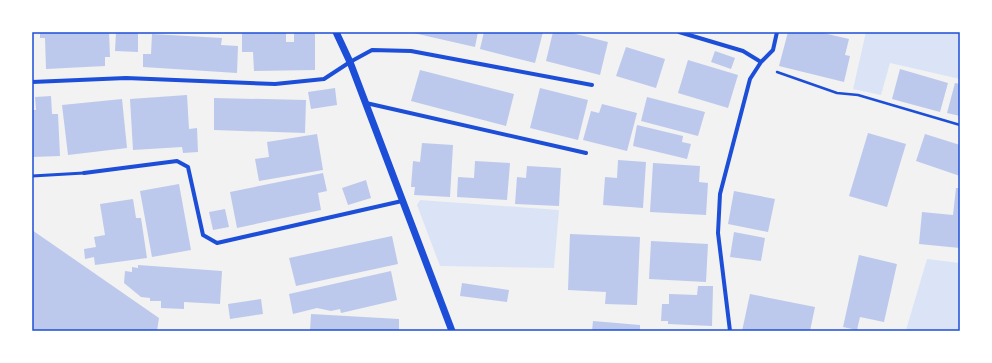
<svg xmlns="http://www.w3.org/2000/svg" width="992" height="363" viewBox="0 0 992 363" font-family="'Alegreya Sans',sans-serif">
<rect width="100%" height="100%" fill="#f2f2f2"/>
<path fill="#dbe4f7" d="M866,32l94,1v46l-70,-16 -9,32 -28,-6z
M420,200l139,10 -5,58 -114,-2 -23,-61z
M927,259l33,4v68l-54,-1z"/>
<path fill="#bdc9ec" d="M40,32h69l1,25h-5v9l-59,3 -1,-31h-5z
M116,32h22v20l-23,-1z
M242,32h44v10h8v-10h21v38l-61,1 -1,-19h-11z
M409,32h69l-3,15z
M484,32h59l-8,31 -55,-14z
M553,32h15l40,10 -8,33 -54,-14z
M788,32h31l30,7 -4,16 5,1 -6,26 -65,-16z
M152,34l70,4 -1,7 17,1 -1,27 -94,-6v-13h8z
M626,47l39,12 -9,29 -40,-12z
M715,51l20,7 -4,11 -20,-7z
M688,60l50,15 -10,33 -50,-15z
M900,69l48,14 -8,29 -48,-13z
M420,70l94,24 -8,32 -95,-25z
M955,83l5,1v32l-13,-3z
M335,88l2,17 -26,4 -3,-17z
M540,88l48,12 -10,40 -48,-12z
M187,95l2,34 8,-1 1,24 -15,1 -1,-6 -49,3 -3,-51z
M51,96l1,18h6l2,42 -28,1v-47h4l-1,-13z
M647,97l58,15 -7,24 -57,-15z
M214,98l92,2 -1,33 -91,-3z
M122,99l5,49 -59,7 -6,-50z
M602,104l35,9 -10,38 -44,-11 8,-29 8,2z
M637,125l46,11 -1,6 9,2 -4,15 -54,-13z
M868,133l38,11 -19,63 -38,-11z
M317,134l6,36 -64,11 -4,-22 14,-2 -2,-15z
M925,134l35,11v31l-44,-15z
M422,143l31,2 -3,52 -36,-2 1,-8h-4l2,-26 7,1z
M618,160l28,2 -3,46 -40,-3 2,-28 12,1z
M475,161l35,2 -3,37 -50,-3 1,-20 16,1z
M653,163l47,3 -1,16 9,1 -2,32 -56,-3z
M527,166l34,2 -2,38 -44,-2 2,-27 9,1z
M323,173l4,18 -9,2 3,17 -84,18 -7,-36z
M366,180l5,18 -23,7 -6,-17z
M179,184l12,66 -39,7 -12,-66z
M956,188h4v60l-41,-4 3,-32 31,3z
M734,191l41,8 -7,33 -40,-8z
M133,199l3,19h5l6,40 -52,7 -1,-8 -9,2 -1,-10 12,-2 -2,-10 11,-2 -5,-31z
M225,209l4,18 -16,3 -4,-18z
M32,230l127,88 -2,13h-125z
M734,232l31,6 -4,23 -31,-4z
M570,234l70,3 -3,68 -32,-1 1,-12 -38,-2z
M392,236l6,28 -102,22 -7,-28z
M651,241l57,3 -2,38 -57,-3z
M859,255l38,9 -13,58 -24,-5 -3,13 -14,-3z
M138,265l84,6 -2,33 -36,-2v7l-23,-1v-7h-11v-3l-9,-1 -17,-14 1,-12 7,1v-5l6,1z
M391,271l6,29 -56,13 -1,-4 -9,2 -14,-3 -24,6 -4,-20z
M462,283l47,7 -2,12 -47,-6z
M698,286h15l-1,40 -44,-2v-3h-7l1,-17h7v-10l28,1z
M750,294l65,13 -5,24h-68z
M261,299l2,15 -33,5 -2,-15z
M311,314l88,5v12h-89z
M593,321l47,4v6h-48z"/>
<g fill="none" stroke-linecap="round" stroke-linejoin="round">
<path stroke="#1d4ed8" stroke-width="2.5" d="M777,72l60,21 21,2 102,30"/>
<path stroke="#1d4ed8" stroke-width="3" d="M32,176l52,-3"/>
<path stroke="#1d4ed8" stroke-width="4" d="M679,32l64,19 18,11
M32,82l94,-4 149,6 49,-5 26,-17 22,-12 39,1 181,34
M366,103l220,50
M84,173l93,-12 11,6 15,68 14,8 185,-42
M730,331l-12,-98 2,-39 30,-115 11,-17 12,-12 4,-18"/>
<path stroke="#1d4ed8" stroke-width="7" d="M336,32l14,30 102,269"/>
</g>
<rect width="992" height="363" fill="none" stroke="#ffffff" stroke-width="66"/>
<rect x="33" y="33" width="926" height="297" fill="none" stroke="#1d4ed8" stroke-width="1.5"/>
</svg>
